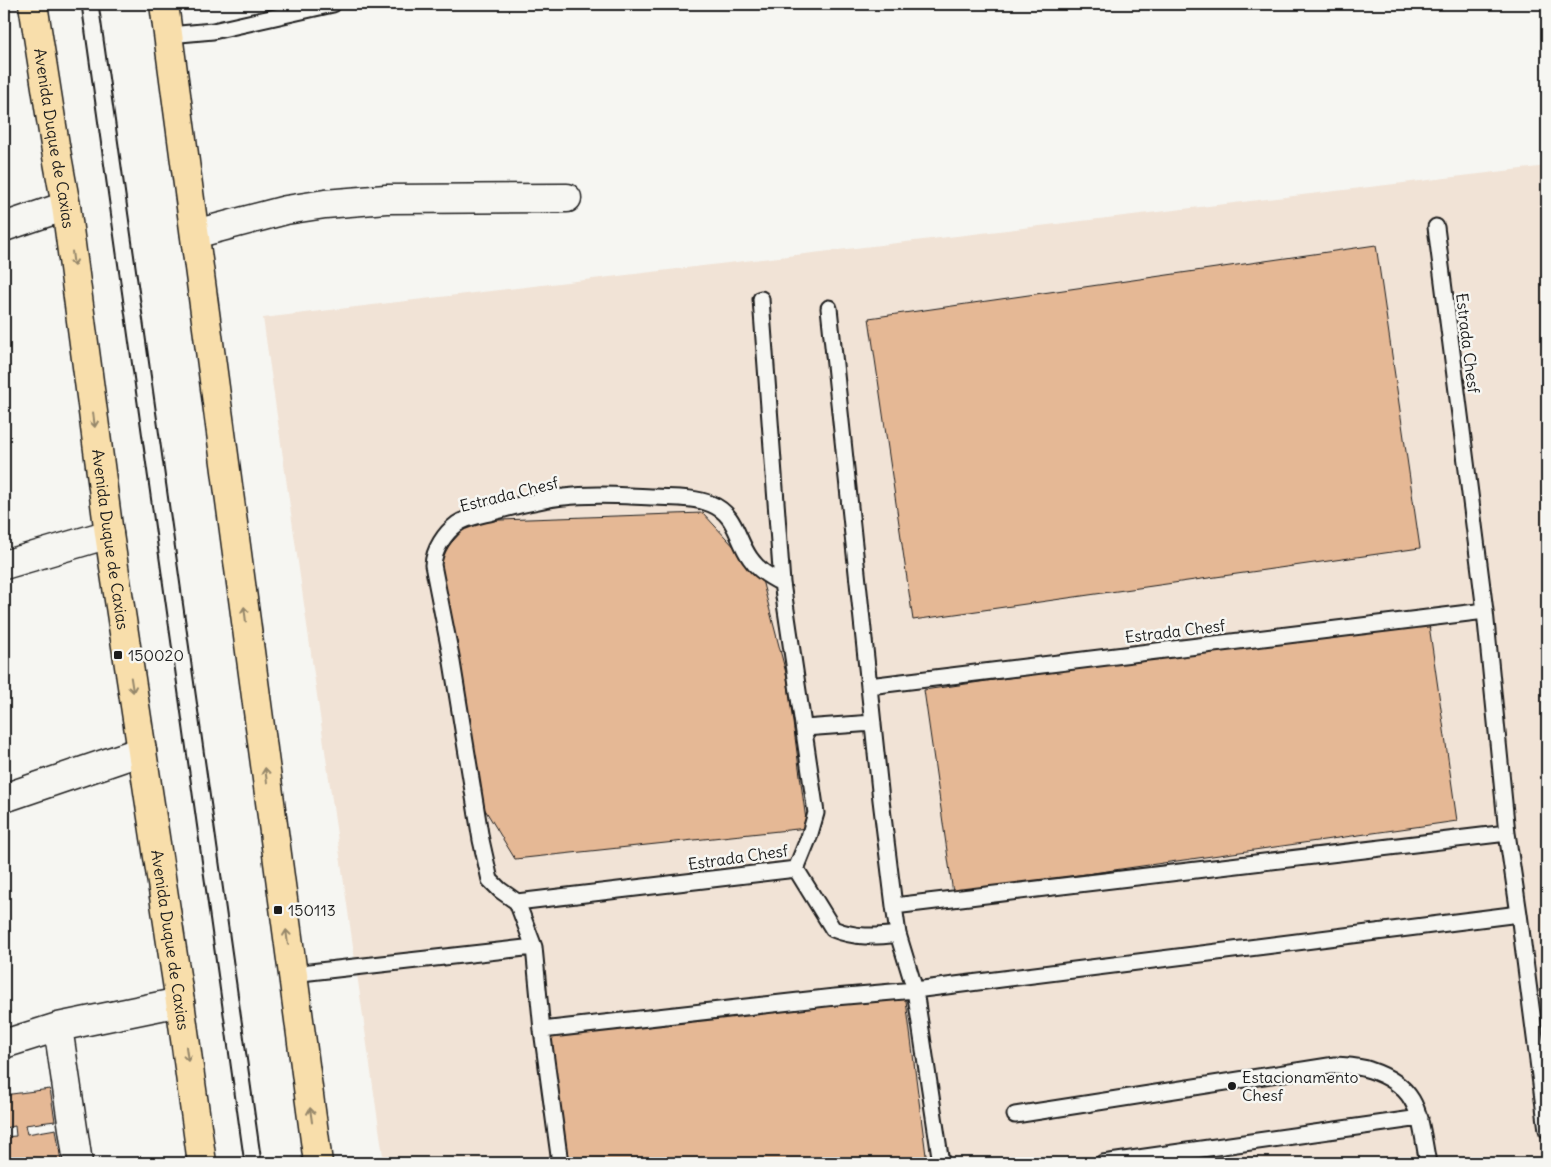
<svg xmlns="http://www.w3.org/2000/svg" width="1551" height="1167" viewBox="0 0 1551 1167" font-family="Delius,sans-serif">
<rect width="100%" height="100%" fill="#f6f6f2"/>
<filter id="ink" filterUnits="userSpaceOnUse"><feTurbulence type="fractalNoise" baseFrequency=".02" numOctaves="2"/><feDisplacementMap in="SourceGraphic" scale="10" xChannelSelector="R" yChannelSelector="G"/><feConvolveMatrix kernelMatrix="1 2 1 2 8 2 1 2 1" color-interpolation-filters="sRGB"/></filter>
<g filter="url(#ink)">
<path fill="#f1e3d6" d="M1547,166v997h-1163l-121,-845z"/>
<path fill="#e5b895" stroke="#1c1c1c" d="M1376,245l44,303 -507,72 -44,-302z
M703,513l58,63 26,101 20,151 -292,31 -37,-61 -45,-235 38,-42z
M1428,618l29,203 -504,72 -29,-203z
M905,993l22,170h-362l-18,-129z
M50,1089l5,32 -30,4 2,9 29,-5 5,32 -13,2h-44v-26l12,-1 -1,-10 -11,2v-33z"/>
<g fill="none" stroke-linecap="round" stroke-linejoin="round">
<g stroke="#1c1c1c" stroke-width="19">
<path id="lane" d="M90,4l163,1159
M169,35l44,-4 120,-27
M1436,227l49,384 22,222 12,81 28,216
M761,299l21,284 34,230 -7,24 -13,32
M829,308l52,492 13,106 4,28 17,56 26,173
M869,686l616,-75
M804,728l69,-5
M796,869l37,60c22,9 42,8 65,5
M517,902l279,-33
M894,906l613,-73
M292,974l242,-27
M542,1030l293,-33 80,-7 604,-76
M1015,1115l320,-50c11,1 24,1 35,5 51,17 49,47 58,93
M560,1163l-18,-133 -8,-83 -17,-45 -17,-12 -10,-10 -9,-40 -30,-184 -18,-91c1,-16 12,-32 24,-41 10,-7 25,-9 36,-12 23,-6 47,-13 71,-15 30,-4 61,-1 91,0 18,1 39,0 56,7 25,10 25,34 39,54 8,12 19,19 32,25
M1103,1163l317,-45"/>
</g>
<g stroke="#1c1c1c" stroke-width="31">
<path id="street" d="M4,227l62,-21
M195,234l91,-24 39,-6 61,-5 181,-1
M4,565l105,-31
M4,798l138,-47
M58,1027l20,136
M4,1044l54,-17 122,-25"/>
</g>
<g stroke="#1c1c1c" stroke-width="31">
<g id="highway">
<path id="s1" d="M33,4l22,141 11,61 43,328 71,468 22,161"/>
<path d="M164,4l154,1159"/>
</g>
</g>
<use href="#lane" stroke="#f6f6f2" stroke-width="15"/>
<use href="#street" stroke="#f6f6f2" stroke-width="28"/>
<use href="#highway" stroke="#f8deab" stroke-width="28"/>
</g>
<defs><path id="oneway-shaft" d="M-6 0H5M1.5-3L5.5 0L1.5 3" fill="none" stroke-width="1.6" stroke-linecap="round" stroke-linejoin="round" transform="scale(1.25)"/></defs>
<g stroke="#95876b">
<use href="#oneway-shaft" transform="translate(73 259) rotate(83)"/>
<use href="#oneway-shaft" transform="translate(94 420) rotate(83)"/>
<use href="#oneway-shaft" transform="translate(245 614) rotate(-97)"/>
<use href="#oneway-shaft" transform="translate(132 685) rotate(81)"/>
<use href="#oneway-shaft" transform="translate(266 775) rotate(-97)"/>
<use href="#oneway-shaft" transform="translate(287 937) rotate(-97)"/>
<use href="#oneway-shaft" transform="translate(187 1054) rotate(82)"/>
<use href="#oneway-shaft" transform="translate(311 1115) rotate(-98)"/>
</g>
</g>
<g fill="#1c1c1c" stroke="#f6f6f2" stroke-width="2">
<rect x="113" y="650" width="10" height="10" rx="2.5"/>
<rect x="273" y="905" width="10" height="10" rx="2.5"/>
<circle cx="1232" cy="1086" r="5"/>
</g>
<g text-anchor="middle" stroke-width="5" stroke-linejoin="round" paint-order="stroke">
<g font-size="16" fill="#1c1c1c" stroke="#f6f6f2">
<text dy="6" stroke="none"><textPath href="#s1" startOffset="136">Avenida Duque de Caxias</textPath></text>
<text transform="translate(1468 343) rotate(83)" y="6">Estrada Chesf</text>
<text transform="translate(509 494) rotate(-14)" y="6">Estrada Chesf</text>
<text dy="6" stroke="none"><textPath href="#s1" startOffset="541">Avenida Duque de Caxias</textPath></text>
<text transform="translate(1175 631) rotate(-7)" y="6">Estrada Chesf</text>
<text transform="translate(738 857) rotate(-8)" y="6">Estrada Chesf</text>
<text dy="6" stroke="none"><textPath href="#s1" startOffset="946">Avenida Duque de Caxias</textPath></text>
</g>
<g font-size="16" fill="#1c1c1c" stroke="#f6f6f2" text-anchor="start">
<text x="128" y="661">150020</text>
<text x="288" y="916">150113</text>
<text x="1242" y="1083">Estacionamento<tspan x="1242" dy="18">Chesf</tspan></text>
</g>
</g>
<rect width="1551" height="1167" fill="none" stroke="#f6f6f2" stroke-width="20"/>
<rect x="10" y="10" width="1531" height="1147" fill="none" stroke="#1c1c1c" stroke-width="2" filter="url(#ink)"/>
</svg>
